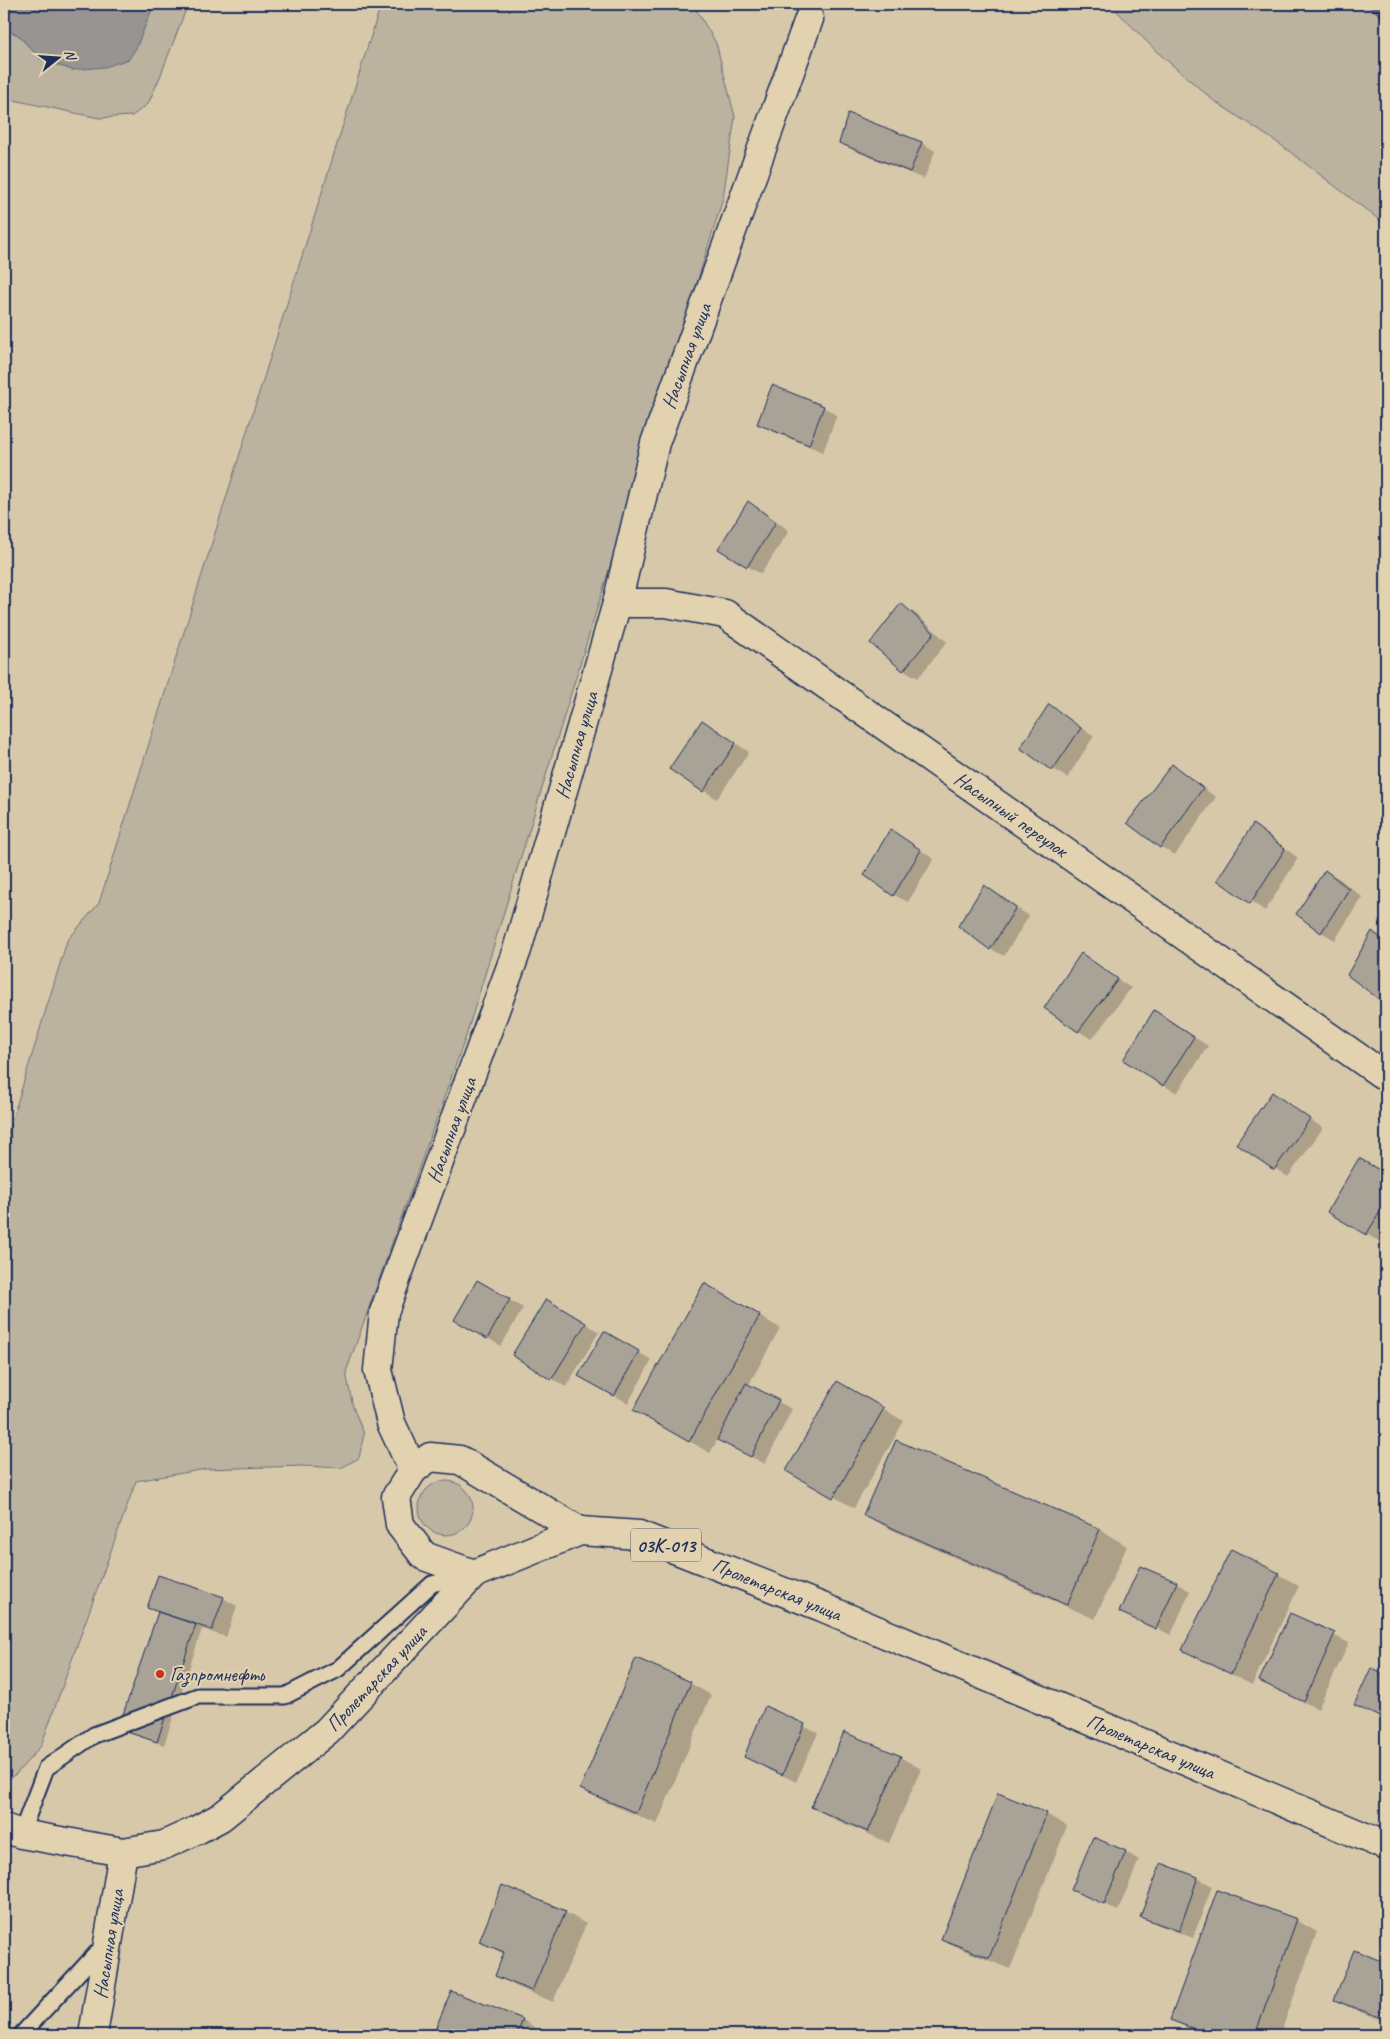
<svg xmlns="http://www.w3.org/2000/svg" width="1390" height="2039" viewBox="0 0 1390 2039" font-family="Caveat,sans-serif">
<rect width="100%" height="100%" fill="#d7c8aa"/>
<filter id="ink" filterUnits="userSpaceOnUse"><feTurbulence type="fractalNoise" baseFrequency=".02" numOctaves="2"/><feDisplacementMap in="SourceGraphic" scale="10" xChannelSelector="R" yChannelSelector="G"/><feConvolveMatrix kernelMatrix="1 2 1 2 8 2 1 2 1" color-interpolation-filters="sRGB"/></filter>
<g filter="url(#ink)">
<path fill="#bbb29f" stroke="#6b707e" d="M154,4h34l-28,73 -12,27 -16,12 -33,2 -95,-20v-69l14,6 22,24 32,11 64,-22z
M381,4h312l23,39 19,74 -12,81 -257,838 -120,336 7,35 11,27 -5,24 -18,10 -39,-2 -96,3 -70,12 -95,265 -25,28 -12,8v-636l63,-205 32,-38z
M1110,4h276v221l-105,-80 -68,-45 -57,-49z
M419 1508a27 27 0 1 1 54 0a27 27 0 1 1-54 0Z"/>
<path fill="#979491" stroke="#656c7d" d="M4,4h150l-18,44 -7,11 -24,8 -33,3 -32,-12 -22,-23 -14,-6z"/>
<path fill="#0003" d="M849,115l73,28 13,8 -11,28 -69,-28 -14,-8z
M823,407l14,8 -14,37 -51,-21 -14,-8z
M748,502l14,8 27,21 -28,43 -14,-8z
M901,605l14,8 32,29 -29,36 -14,-8 -33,-27z
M1049,706l45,30 -27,42 -46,-31z
M703,721l46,31 -32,47 -46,-30z
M1172,766l44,31 -41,58 -14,-8 -32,-24z
M1254,826l13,8 31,24 -33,53 -46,-32z
M904,839l30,20 -26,43 -14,-7z
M1326,871l14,8 22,18 -27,43 -14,-8z
M985,887l44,29 -25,40 -13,-7z
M1372,933l14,8v61l-6,-3z
M1081,955l50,33 -39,51 -14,-8z
M1168,1020l40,26 -31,47 -14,-8z
M1273,1094l50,34 -35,49 -50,-34z
M1360,1160l26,15v58l-6,9 -51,-30z
M478,1282l45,26 -22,38 -45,-27z
M705,1285l75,43 -32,58 44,23 -27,55 -47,-25 -8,14 -75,-43z
M561,1308l38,24 -33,55 -53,-32z
M604,1333l48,27 -24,43 -48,-27z
M838,1383l66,38 -50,87 -67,-38z
M896,1441l204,89 27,16 -32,73 -203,-89 -27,-16z
M1278,1574l21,12 -47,99 -68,-35z
M1176,1583l14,8 -19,44 -50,-24z
M223,1598l14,8 -11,31 -24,-8 -38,116 -44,-16 39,-116 -11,-6z
M1291,1614l58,29 -31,66 -43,-21z
M1371,1670l15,7v43l-31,-16z
M690,1683l21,12 -54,129 -54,-23 -21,-12z
M766,1708l52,25 -22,49 -51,-25z
M900,1757l21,12 -32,74 -55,-24 -21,-12z
M1046,1814l21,12 -57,143 -47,-19 -21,-12z
M1126,1852l13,8 -21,51 -46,-22z
M1162,1865l36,13 14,8 -19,52 -37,-14 -14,-8z
M565,1912l21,12 -33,78 -36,-15 -21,-12 9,-20 -24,-14z
M1296,1920l21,12 -37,103h-78l-30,-15z
M1354,1952l32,12v58l-36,-14 -14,-8z
M451,1992l72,28 20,13 -1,2h-107z"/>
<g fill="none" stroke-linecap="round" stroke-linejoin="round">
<path stroke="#656c7d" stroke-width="10" d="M1374,4l12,11"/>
</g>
<path fill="#a8a297" stroke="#1b2f5e" d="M848,113l74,29 -12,30 -71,-29z
M772,385l52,21 -15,39 -52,-21z
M748,501l28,21 -29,45 -29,-18z
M901,603l33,30 -31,38 -33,-28z
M1049,704l32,24 -29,43 -32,-23z
M702,720l34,23 -33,49 -34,-23z
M1172,764l31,24 -43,60 -33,-25z
M1253,824l32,25 -35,55 -33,-24z
M890,829l31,21 -28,46 -29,-21z
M1325,870l24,19 -28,44 -25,-19z
M984,885l32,22 -26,43 -32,-24z
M1372,931l14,11v45l-6,13 -33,-25z
M1081,953l37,26 -40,53 -34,-24z
M1154,1010l40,27 -31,49 -40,-26z
M1272,1092l38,27 -36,51 -38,-26z
M1359,1158l27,16v28l-20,33 -39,-23z
M477,1280l33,19 -23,40 -33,-19z
M704,1283l56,32 -71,127 -56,-32z
M546,1299l40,24 -35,57 -39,-25z
M604,1331l35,20 -25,45 -36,-20z
M837,1381l47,27 -51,90 -47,-27z
M746,1383l33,17 -28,57 -34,-17z
M896,1440l204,89 -33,76 -204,-90z
M1231,1549l48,24 -48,101 -49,-24z
M1140,1566l37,16 -21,47 -37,-17z
M158,1575l66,22 -12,33 -65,-22z
M158,1612l38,12 -39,118 -39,-13z
M1290,1613l45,20 -31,69 -45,-21z
M636,1658l55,24 -55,131 -56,-24z
M1371,1668l15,8v38l-2,5 -30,-14z
M765,1706l40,18 -23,51 -38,-18z
M844,1732l57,24 -33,76 -57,-25z
M998,1793l49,20 -58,145 -48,-19z
M1093,1837l33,14 -22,53 -33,-14z
M1161,1863l37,14 -19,54 -39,-14z
M502,1885l64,26 -34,80 -37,-15 9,-24 -25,-10z
M1217,1890l80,29 -42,116h-44l-41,-15z
M1354,1950l32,13v51l-2,5 -50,-19z
M451,1991l72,28 -6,16h-84z"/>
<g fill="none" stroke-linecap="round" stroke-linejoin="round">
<g stroke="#1b2f5e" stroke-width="19">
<path id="lane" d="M21,1834l25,-66 48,-33 104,-39h87l53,-27 94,-85 38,-9
M21,2035l84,-91"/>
</g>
<g stroke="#1b2f5e" stroke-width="31">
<path id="street" d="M617,603h49l59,11 661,463
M413,1470l-22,-47 -13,-53 6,-58 133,-362 100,-347 38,-160 154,-424
M474,1574l-50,-18 -24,-31 -4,-28 17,-27 17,-13 30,3 120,71
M93,2035l30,-183"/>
</g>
<g stroke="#1b2f5e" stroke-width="31">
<path id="primary" d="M4,1828l17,6 102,18 41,-7 33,-15 24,-13 106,-86 147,-157 106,-43 59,4 183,72 564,239"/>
</g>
<use href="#lane" stroke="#e3d2af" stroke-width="15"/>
<use href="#street" stroke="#e3d2af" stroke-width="28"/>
<use href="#primary" stroke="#e3d2af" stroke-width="28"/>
</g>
</g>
<circle fill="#c8321e" stroke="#e3d2af" stroke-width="2" cx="160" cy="1674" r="5"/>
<g text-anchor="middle" stroke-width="4" stroke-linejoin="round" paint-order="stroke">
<rect fill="#e3d2af" stroke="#576076" stroke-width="1" x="631" y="1528.5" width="70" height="33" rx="4"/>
<g font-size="19" font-weight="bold" fill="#1b2f5e">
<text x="666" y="1552">03К-013</text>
</g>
<g font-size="20" fill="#1b2f5e" stroke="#e3d2af">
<text transform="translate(686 356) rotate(-70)" y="7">Насыпная улица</text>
<text transform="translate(576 745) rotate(-74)" y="7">Насыпная улица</text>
<text transform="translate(1011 814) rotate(35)" y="7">Насыпный переулок</text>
<text transform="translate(451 1130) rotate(-70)" y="7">Насыпная улица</text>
<text transform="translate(777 1589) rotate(22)" y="7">Пролетарская улица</text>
<text transform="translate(376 1678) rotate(-47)" y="7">Пролетарская улица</text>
<text transform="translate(1151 1746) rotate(23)" y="7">Пролетарская улица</text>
<text transform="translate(108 1944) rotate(-81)" y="7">Насыпная улица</text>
</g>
<g font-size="20" fill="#1b2f5e" stroke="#e3d2af" text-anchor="start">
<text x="170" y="1681">Газпромнефть</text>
</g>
</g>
<rect width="1390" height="2039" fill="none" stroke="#e3d2af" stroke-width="20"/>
<rect x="10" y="10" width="1370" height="2019" fill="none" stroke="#1b2f5e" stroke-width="2" filter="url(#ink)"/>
<g transform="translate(58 58) rotate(73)" stroke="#e3d2af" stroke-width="4" paint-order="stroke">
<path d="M0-4L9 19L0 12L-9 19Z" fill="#1b2f5e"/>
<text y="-8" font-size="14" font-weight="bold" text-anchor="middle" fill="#1b2f5e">N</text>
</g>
</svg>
